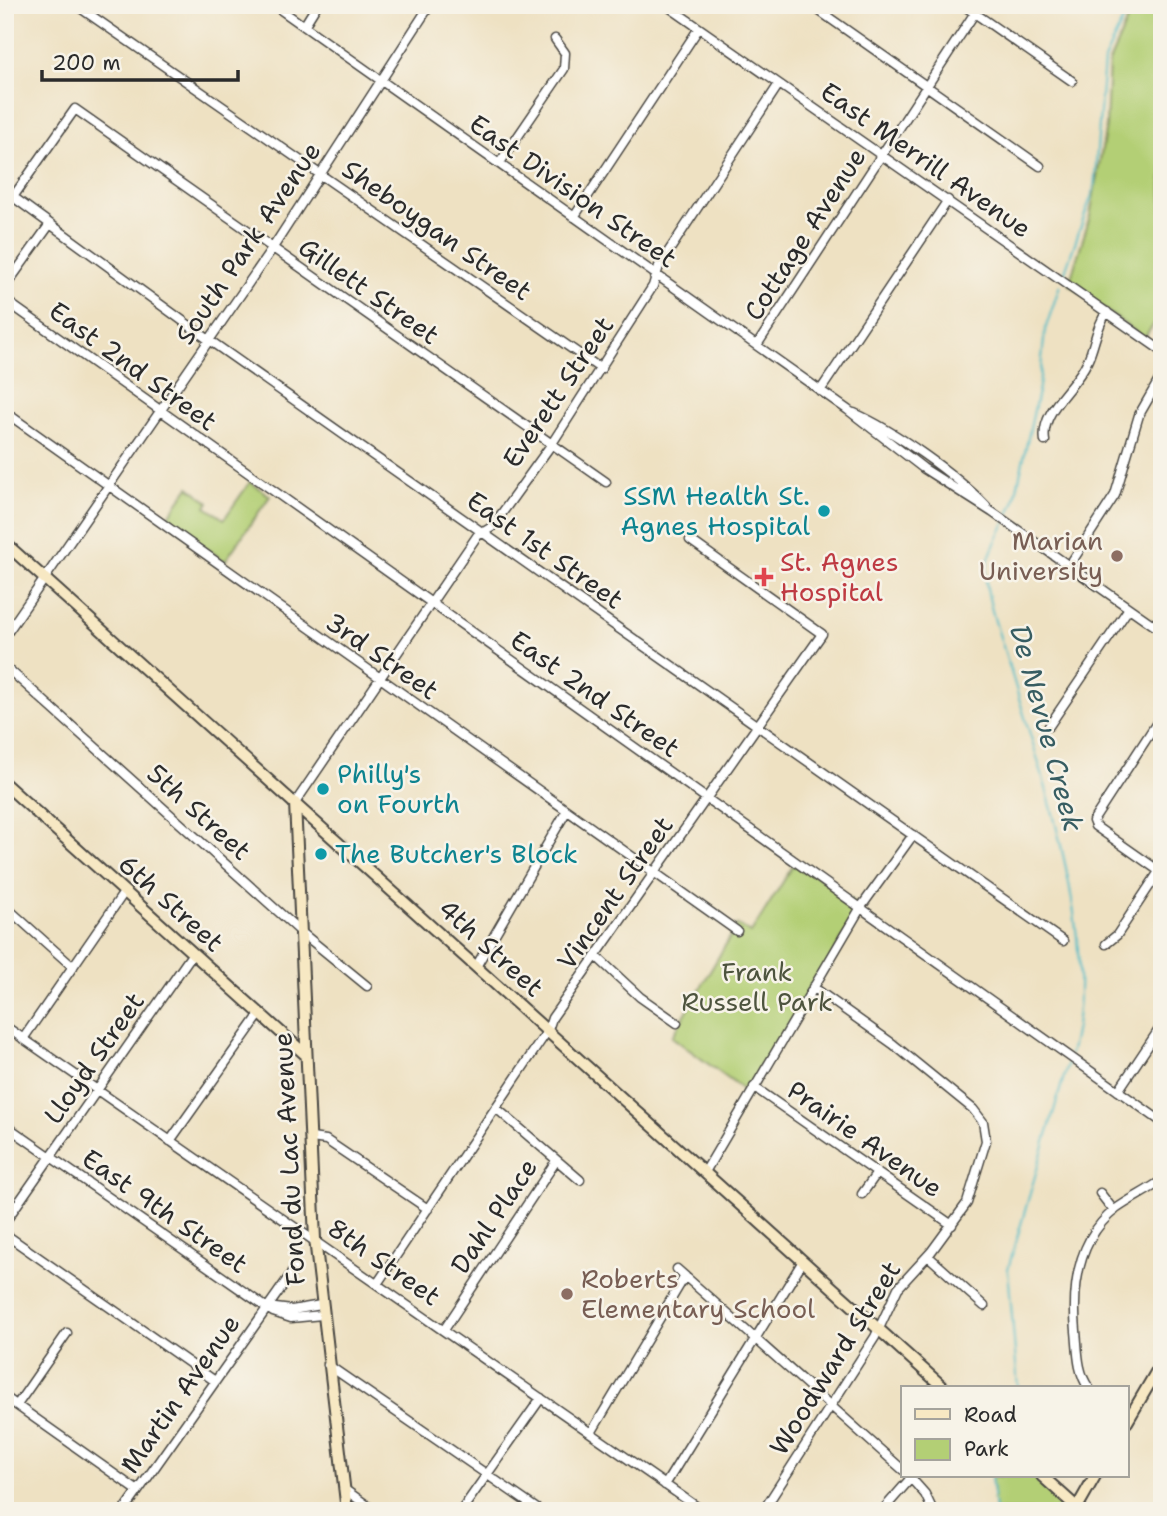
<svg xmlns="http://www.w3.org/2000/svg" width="1167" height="1516" viewBox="0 0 1167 1516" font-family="'Shantell Sans',sans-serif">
<rect width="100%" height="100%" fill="#f7f3e8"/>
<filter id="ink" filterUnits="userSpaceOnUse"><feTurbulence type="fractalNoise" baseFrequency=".0143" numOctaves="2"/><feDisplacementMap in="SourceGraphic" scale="14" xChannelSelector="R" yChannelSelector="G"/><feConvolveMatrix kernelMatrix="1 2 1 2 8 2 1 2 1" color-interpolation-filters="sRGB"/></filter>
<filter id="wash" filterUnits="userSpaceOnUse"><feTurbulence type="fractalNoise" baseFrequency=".00686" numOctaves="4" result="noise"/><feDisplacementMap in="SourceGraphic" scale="28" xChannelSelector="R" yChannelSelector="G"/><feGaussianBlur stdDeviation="1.57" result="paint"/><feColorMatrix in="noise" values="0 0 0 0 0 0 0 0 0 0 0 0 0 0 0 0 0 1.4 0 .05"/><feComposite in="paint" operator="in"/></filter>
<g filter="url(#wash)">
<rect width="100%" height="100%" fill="#eee1c2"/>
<path fill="#b3cf75" stroke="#6f7d50" stroke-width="2" d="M1134,5h28v308l-18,25 -75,-54 21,-68 16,-90 3,-64z
M250,482l20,14 -45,65 -59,-41 23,-33 20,15 -3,5 18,12z
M796,861l65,46 -111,188 -78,-58 65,-112 14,8z
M991,1476h51l33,35h-80z"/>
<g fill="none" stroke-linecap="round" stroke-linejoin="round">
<path stroke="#4dbbc7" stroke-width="2" d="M1063,277l31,-88 10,-129 26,-55
M1007,518l7,-15 25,-116 6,-57 15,-45
M1005,523c-7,14 -18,34 -19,49 -2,24 19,78 26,103 32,108 90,268 58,379
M1018,1388l-10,-119 61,-210
M991,1476l4,35"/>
</g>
</g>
<g filter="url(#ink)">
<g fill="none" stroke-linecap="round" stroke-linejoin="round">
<g stroke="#484642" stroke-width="11">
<path id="street" d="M76,5l525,364
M274,5l574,405 75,58 69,44 170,119
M666,5l496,346
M811,5l229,161
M963,5l109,76
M304,26l13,-21
M499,164l65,-95 1,-16 -10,-14
M5,191l204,149 854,601
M13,197l62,-88 531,373
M574,217l125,-189
M5,287l45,-63
M5,300l1157,822
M757,345l223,-340
M820,391l128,-191
M5,412l732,519
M854,413c41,18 101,61 132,93
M1045,441c-5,-31 30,-52 42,-79 8,-16 9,-36 20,-50
M1069,566l46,-71 24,-80 23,-40
M5,636l267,-387 158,-244
M5,666l296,266 66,54
M1162,715l-69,106 2,5 67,47
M1049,726l80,-118
M295,803l182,-267 15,-9 59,-82 102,-159 6,-20 120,-182
M5,906l68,61
M1106,944l11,-9 45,-68
M596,956l44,41 37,26
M477,965l89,-153
M5,1026l698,485
M23,1039l102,-148
M754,1087l198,138
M1118,1091l44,-66
M496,1108l84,72
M5,1125l268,187 18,6 31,-3
M311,1138l15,2 102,69
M170,1141l90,-127
M705,1172l156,-265 52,-72
M1100,1193l14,18
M862,1194l15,-21
M5,1222l188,-269
M5,1234l210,147
M928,1256l56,50
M677,1269l226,201
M377,1284l171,-254 4,-12 270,-384 -132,-94
M267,1307l25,3 29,-5
M444,1330l112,-169
M328,1365l212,146
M1089,1388c-12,-16 -11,-38 -13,-57 -4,-44 2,-93 40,-122 15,-11 32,-18 46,-29
M5,1397l133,94
M17,1405l50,-72
M591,1433l94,-157
M909,1476l16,18 8,17
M665,1485l138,-224
M344,1489l31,22
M5,1508l4,3
M124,1511l172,-244
M461,1511l80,-113
M763,1511l112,-174 23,-49 33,-36 36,-49 19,-62 -3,-19 -10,-13 -80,-65 -80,-57
M882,1511l29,-33"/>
</g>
<g stroke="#484642" stroke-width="14">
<path id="secondary" d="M5,543l939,845
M5,784l301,271
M295,803l20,436 32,272
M1127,1422l35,-60
M1042,1476l39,35
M1075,1511l20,-35"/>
</g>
<use href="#street" stroke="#fff" stroke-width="8"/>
<use href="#secondary" stroke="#f7e8c3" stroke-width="10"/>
</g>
</g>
<g fill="#0f9aa8" stroke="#f7f3e8" stroke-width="2.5">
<circle cx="824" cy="511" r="7"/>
<circle cx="323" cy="789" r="7"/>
<circle cx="321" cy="854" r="7"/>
</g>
<g fill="#8d6e63" stroke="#f7f3e8" stroke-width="2.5">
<circle cx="1117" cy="556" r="7"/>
<circle cx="567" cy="1294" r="7"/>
</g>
<path fill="#e0444e" stroke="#f7f3e8" stroke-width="2.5" d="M760.5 566.5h7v7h7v7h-7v7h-7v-7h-7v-7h7z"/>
<g text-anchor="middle" stroke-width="5" stroke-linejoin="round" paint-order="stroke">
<g font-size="26" fill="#2b2b2b" stroke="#f7f3e8">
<text transform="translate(926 160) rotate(35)" y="9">East Merrill Avenue</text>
<text transform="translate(573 191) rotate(35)" y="9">East Division Street</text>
<text transform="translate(437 230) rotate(35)" y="9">Sheboygan Street</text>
<text transform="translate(805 234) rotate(-57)" y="9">Cottage Avenue</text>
<text transform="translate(248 243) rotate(-56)" y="9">South Park Avenue</text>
<text transform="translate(369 291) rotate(35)" y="9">Gillett Street</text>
<text transform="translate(133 366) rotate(36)" y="9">East 2nd Street</text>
<text transform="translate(558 392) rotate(-56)" y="9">Everett Street</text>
<text transform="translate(545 550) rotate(35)" y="9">East 1st Street</text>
<text transform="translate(382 656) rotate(35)" y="9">3rd Street</text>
<text transform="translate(595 694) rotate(35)" y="9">East 2nd Street</text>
<text transform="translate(199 812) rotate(42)" y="9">5th Street</text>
<text transform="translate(615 893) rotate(-55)" y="9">Vincent Street</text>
<text transform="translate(171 903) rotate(42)" y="9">6th Street</text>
<text transform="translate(491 948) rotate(42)" y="9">4th Street</text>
<text transform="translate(94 1058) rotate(-55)" y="9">Lloyd Street</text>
<text transform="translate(865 1139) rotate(35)" y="9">Prairie Avenue</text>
<text transform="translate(289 1159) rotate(-93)" y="9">Fond du Lac Avenue</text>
<text transform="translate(165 1211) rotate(35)" y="9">East 9th Street</text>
<text transform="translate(494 1216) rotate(-56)" y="9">Dahl Place</text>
<text transform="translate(384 1262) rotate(35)" y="9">8th Street</text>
<text transform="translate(835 1358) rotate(-58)" y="9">Woodward Street</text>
<text transform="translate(180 1394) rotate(-55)" y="9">Martin Avenue</text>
</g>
<g font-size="26" fill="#0d838f" stroke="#f7f3e8" text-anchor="start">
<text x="810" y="505" text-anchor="end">SSM Health St.<tspan x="810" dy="30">Agnes Hospital</tspan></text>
<text x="337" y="783">Philly's<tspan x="337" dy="30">on Fourth</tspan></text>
<text x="335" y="863">The Butcher's Block</text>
</g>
<g font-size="26" fill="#785e54" stroke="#f7f3e8" text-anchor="end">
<text x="1103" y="550">Marian<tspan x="1103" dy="30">University</tspan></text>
<text x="581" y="1288" text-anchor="start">Roberts<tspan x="581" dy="30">Elementary School</tspan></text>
</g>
<g font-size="26" fill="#be3a42" stroke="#f7f3e8" text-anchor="start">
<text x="780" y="571">St. Agnes<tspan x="780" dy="30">Hospital</tspan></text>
</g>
<g font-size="26" fill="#4d543e" stroke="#f7f3e8">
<text x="757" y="981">Frank<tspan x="757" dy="30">Russell Park</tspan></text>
</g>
<g font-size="28" font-style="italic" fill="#375d62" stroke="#f7f3e8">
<text transform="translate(1047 728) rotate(75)" y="10">De Nevue Creek</text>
</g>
</g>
<rect width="1167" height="1516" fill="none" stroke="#f7f3e8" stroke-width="28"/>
<rect x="901" y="1386" width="228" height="91" fill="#f7f3e8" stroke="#a5a39c" stroke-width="2"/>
<rect x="915" y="1409" width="35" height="10" fill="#f7e8c3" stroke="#a5a39c" stroke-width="2"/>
<text x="964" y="1422" font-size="21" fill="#2b2b2b">Road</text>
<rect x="915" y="1439" width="35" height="21" fill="#b3cf75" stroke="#a5a39c" stroke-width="2"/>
<text x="964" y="1456" font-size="21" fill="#2b2b2b">Park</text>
<path d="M42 70v10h196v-10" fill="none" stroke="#2b2b2b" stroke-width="3.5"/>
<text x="52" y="70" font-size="21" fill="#2b2b2b" stroke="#f7f3e8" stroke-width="5" paint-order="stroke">200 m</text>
</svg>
